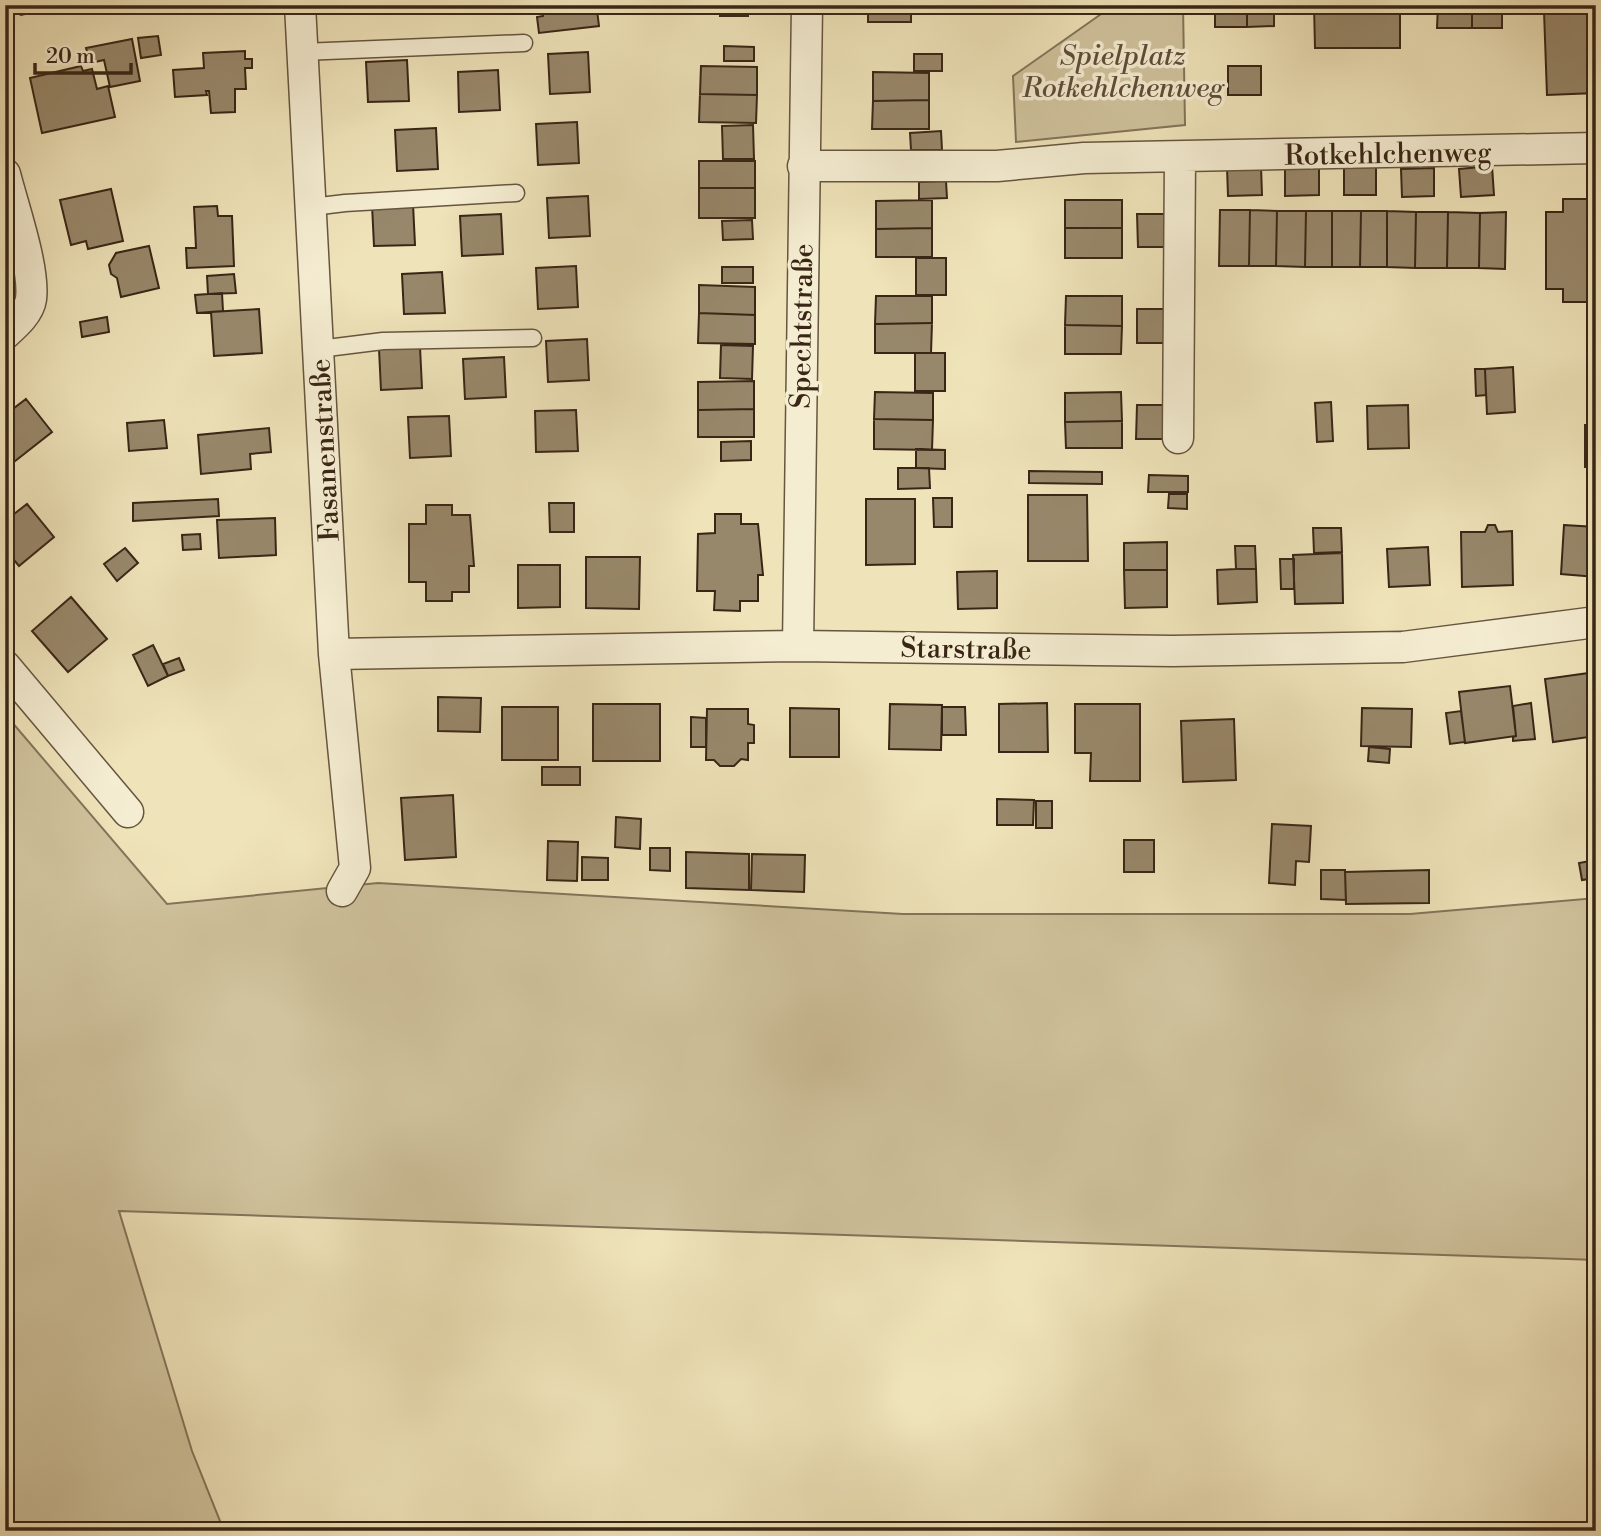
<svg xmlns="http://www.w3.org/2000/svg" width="1601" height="1536" viewBox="0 0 1601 1536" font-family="'Libre Bodoni',serif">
<rect width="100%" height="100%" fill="#efe3b9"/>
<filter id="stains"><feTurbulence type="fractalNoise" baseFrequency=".00286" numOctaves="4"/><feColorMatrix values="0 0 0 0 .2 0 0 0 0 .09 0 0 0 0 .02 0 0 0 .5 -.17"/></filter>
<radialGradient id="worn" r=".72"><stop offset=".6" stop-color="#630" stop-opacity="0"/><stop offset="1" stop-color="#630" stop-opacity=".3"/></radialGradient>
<path fill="#d0c39d" stroke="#84745a" stroke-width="2" d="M1114,5h69l2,120 -169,17 -3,-66z
M5,714l162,190 211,-21 525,31h507l186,-16v362l-1477,-49 73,240 32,80h-219z"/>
<path fill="#98886b" stroke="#392616" stroke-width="2" d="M13,5h29l-3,6 -18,4 -7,-4z
M487,5h40v3l-40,3z
M542,5h36l1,8 18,-3 2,16 -60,7 -2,-16 6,-1z
M721,5h27v11h-28z
M868,5h68v4h-25v13h-43z
M1215,5h32v22h-32z
M1247,5h27v21l-27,1z
M1314,5h86v43h-85z
M1438,5h34v23h-35z
M1472,5h30v23h-30z
M1596,9v84l-49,2 -3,-84z
M158,36l3,19 -20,3 -3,-20z
M132,39l8,42 -30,6 -6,-27 -14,3 -4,-15z
M724,46l30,1v14h-30z
M245,51v8h7v9h-7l1,21h-11v23l-24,1 -2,-22h-3l1,4 -32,2 -2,-27 31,-2 -1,-15z
M588,52l2,40 -40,2 -2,-40z
M914,54h28v17h-28z
M407,60l2,41 -41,1 -2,-40z
M81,66l2,5 9,-2 5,20 11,-3 7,31 -73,16 -12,-55z
M701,66l56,1v28l-57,-1z
M1228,66h33v29h-33z
M498,70l2,40 -41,2 -1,-40z
M873,72l56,1v27l-56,1z
M700,94l57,1 -1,28 -57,-1z
M929,100v29h-57l1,-28z
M577,122l2,41 -41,2 -2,-41z
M753,125l1,34h-31l-1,-33z
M436,128l2,41 -41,2 -2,-41z
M941,131l1,19h-31l-1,-17z
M699,161h56v27h-56z
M1319,165v30l-34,1v-30z
M1261,166l1,29 -34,1 -1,-29z
M1492,166l2,29 -33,2 -2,-28z
M1344,167h32v28h-32z
M1434,168v28l-32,1 -1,-28z
M946,181l1,17 -28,1v-17z
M699,188h56v30h-56z
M111,189l12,52 -35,8 -2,-8 -15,4 -11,-45z
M588,196l2,40 -41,2 -2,-40z
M1563,199h26v13h7v77h-7v13h-26v-13h-17v-77h17z
M932,200v28l-56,1v-28z
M1065,200h57v28h-57z
M413,204l2,41 -41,1 -2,-41z
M217,206l1,10h14l2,50 -47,2 -1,-20h10l-2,-41z
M1220,210h30l-1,56h-30z
M1250,210l27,1 -1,55h-27z
M1277,211h29l-1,56 -29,-1z
M1306,211h26v56h-27z
M1332,211h29l-1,56h-28z
M1361,211h26v56h-27z
M1387,211l29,1 -1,56 -28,-1z
M1416,212h32l-1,56h-32z
M1448,212l32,1 -1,55h-32z
M1506,212l-1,57 -26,-1 1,-55z
M501,214l2,40 -41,2 -2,-40z
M1137,214h31l-1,33h-29z
M752,220l1,19 -30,1 -1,-19z
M932,228v29h-56v-28z
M1065,228h57v30h-57z
M149,246l10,42 -38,9 -4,-19 -6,-4 -2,-9 7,-12z
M916,258h30v37h-30z
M576,266l2,41 -40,2 -2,-41z
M722,267h31v16h-31z
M442,272l3,41 -41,1 -2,-40z
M234,274l2,19 -28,1 -1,-18z
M699,285l56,2v28l-56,-2z
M222,293l1,18 -26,2 -2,-18z
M876,296h56v27l-57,1z
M1066,296h56v30l-57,-1z
M259,309l3,44 -48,3 -3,-44z
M1137,309h30v34h-30z
M699,313l56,2v29l-57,-1z
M107,317l2,15 -27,5 -2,-15z
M932,323l-1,30h-56v-29z
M1065,325l57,1 -1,28h-56z
M587,339l2,41 -41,2 -2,-41z
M721,345l32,1 -1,33 -32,-1z
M420,347l2,41 -41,2 -2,-41z
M915,353h30v38h-30z
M504,357l2,40 -41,2 -2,-40z
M1513,367l2,45 -28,2 -2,-45z
M1475,369h10l1,26 -10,1z
M754,381v28l-56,1v-28z
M875,392l58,1v27l-59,-1z
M1121,392l1,29 -57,1v-29z
M26,399l26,33 -47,37v-54z
M1331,402l2,39 -16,1 -2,-39z
M1137,405h30v34h-31z
M1408,405l1,43 -41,1 -1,-43z
M754,409v28h-56v-27z
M576,410l2,41 -42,1 -1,-41z
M449,416l2,40 -41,2 -2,-41z
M874,419l59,1 -1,30 -58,-1z
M164,420l3,28 -38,3 -2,-28z
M1122,421v27h-56l-1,-26z
M1585,425h11v42h-11z
M269,428l2,24 -21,2 1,15 -50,5 -3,-39z
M751,441v19l-30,1v-19z
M916,449l29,1v19l-29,-1z
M898,468h31l1,20 -32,1z
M1029,471l73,1v12l-73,-1z
M1149,475l39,1v16h-40z
M1169,494h18v15l-19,-1z
M1028,495h59l1,66h-60z
M933,498h19v29h-18z
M218,499l1,17 -86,5v-18z
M866,499h49v65l-49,1z
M549,503h25v29h-24z
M27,504l27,33 -35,29 -14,-17v-28z
M426,505h26v10h18l4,51h-5v26h-17v9h-26v-19h-17v-58h17z
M715,514h26v10h17l5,51h-5v26h-18v10l-26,-1 1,-19h-18l1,-57 17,-1z
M275,518l1,37 -57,3 -2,-38z
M1488,525h7l3,7 14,-1 1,54 -51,2 -1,-55h24z
M1564,525l32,2v50l-35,-3z
M1313,528h28l1,24 -28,1z
M200,534l1,15 -18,1 -1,-15z
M1167,542v28h-43v-27z
M1235,546h20l1,23h-20z
M1428,547l2,38 -41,2 -2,-38z
M125,548l13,15 -21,18 -13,-17z
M1342,553l1,50 -48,1 -2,-49z
M586,557h54l-1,52 -53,-1z
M1280,559h14v30h-13z
M518,565h42v42l-42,1z
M1236,569h20l1,33 -39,2 -1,-34z
M1124,570h43v37l-42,1z
M997,571v37l-39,1 -1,-37z
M71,597l36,42 -39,33 -36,-41z
M153,645l15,31 -20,10 -15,-31z
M179,658l5,12 -16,6 -5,-12z
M1596,672v64l-43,6 -8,-63z
M1510,686l6,50 -51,7 -6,-51z
M438,697l43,1 -1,34 -42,-1z
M1047,703l1,49h-49v-48z
M1531,703l4,36 -22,2v-4l3,-1 -3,-30z
M593,704h67v57h-67z
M890,704l52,1 -1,45 -52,-1z
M1075,704h65v77h-50l1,-28h-16z
M502,707h56v53h-56z
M942,707h23l1,28h-24z
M790,708l49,1v48h-49z
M1362,708l50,1 -1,38 -50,-1z
M707,709h41v15l6,1v18h-6v17l-7,-1 -7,7h-14l-6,-6h-8z
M1461,711l4,31 -15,2 -4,-31z
M691,717l15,1v29h-15z
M1234,719l2,61 -53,2 -2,-61z
M1369,747l21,2 -1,14 -21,-2z
M542,767h38v18h-38z
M453,795l3,62 -51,3 -4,-62z
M997,799l37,1 -1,25h-36z
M1036,801h16v27h-16z
M616,817l25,2 -1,30 -25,-2z
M1272,824l39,2 -2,36 -13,-1 -1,24 -26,-2z
M1124,840h30v32h-30z
M548,841l30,1 -1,39 -30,-1z
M650,848h20v23l-20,-1z
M686,852l63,2v36l-63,-2z
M752,854l53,1 -1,37 -53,-2z
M582,857l26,1v22h-26z
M1596,860v18l-14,2 -3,-17z
M1321,870h24l1,30 -25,-1z
M1429,870v33l-83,1 -1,-32z"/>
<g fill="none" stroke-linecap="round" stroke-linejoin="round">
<g stroke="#66553f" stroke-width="19">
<path id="lane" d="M302,52l222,-9
M312,207l33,-4 171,-10
M319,349l64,-8 150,-3"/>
</g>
<g stroke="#66553f" stroke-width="33">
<path id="street" d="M300,5l34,649 21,214 -13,23
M803,166h194l87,-8 512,-10
M5,174c8,32 30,94 26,125 -2,14 -16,26 -26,35
M1178,438l2,-281
M798,646l9,-641
M334,654l464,-8 375,5 230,-4 193,-25
M5,666l123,146"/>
</g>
<use href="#lane" stroke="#f5edd2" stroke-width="16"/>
<use href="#street" stroke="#f5edd2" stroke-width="30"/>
</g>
<g text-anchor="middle" stroke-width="7" stroke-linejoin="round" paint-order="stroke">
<g font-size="28" font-style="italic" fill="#5f4d38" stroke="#f5edd2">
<text x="1123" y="65">Spielplatz<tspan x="1123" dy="32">Rotkehlchenweg</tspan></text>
</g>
<g font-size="28" fill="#392616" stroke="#f5edd2">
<text transform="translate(1388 153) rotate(-1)" y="10">Rotkehlchenweg</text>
<text transform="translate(801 326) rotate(-89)" y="10">Spechtstraße</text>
<text transform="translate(324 450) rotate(-93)" y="10">Fasanenstraße</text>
<text transform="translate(966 648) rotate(1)" y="10">Starstraße</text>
</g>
</g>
<rect width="1601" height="1536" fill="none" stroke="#efe3b9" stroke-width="28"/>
<rect x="7" y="7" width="1587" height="1522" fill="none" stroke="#392616" stroke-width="3.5"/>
<rect x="14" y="14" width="1573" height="1508" fill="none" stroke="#392616" stroke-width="2"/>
<path d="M35 63v10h96v-10" fill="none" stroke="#392616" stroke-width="3.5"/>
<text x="46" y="63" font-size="21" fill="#392616" stroke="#f5edd2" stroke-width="5" paint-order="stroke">20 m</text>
<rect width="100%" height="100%" filter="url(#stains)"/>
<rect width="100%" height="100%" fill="url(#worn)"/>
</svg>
